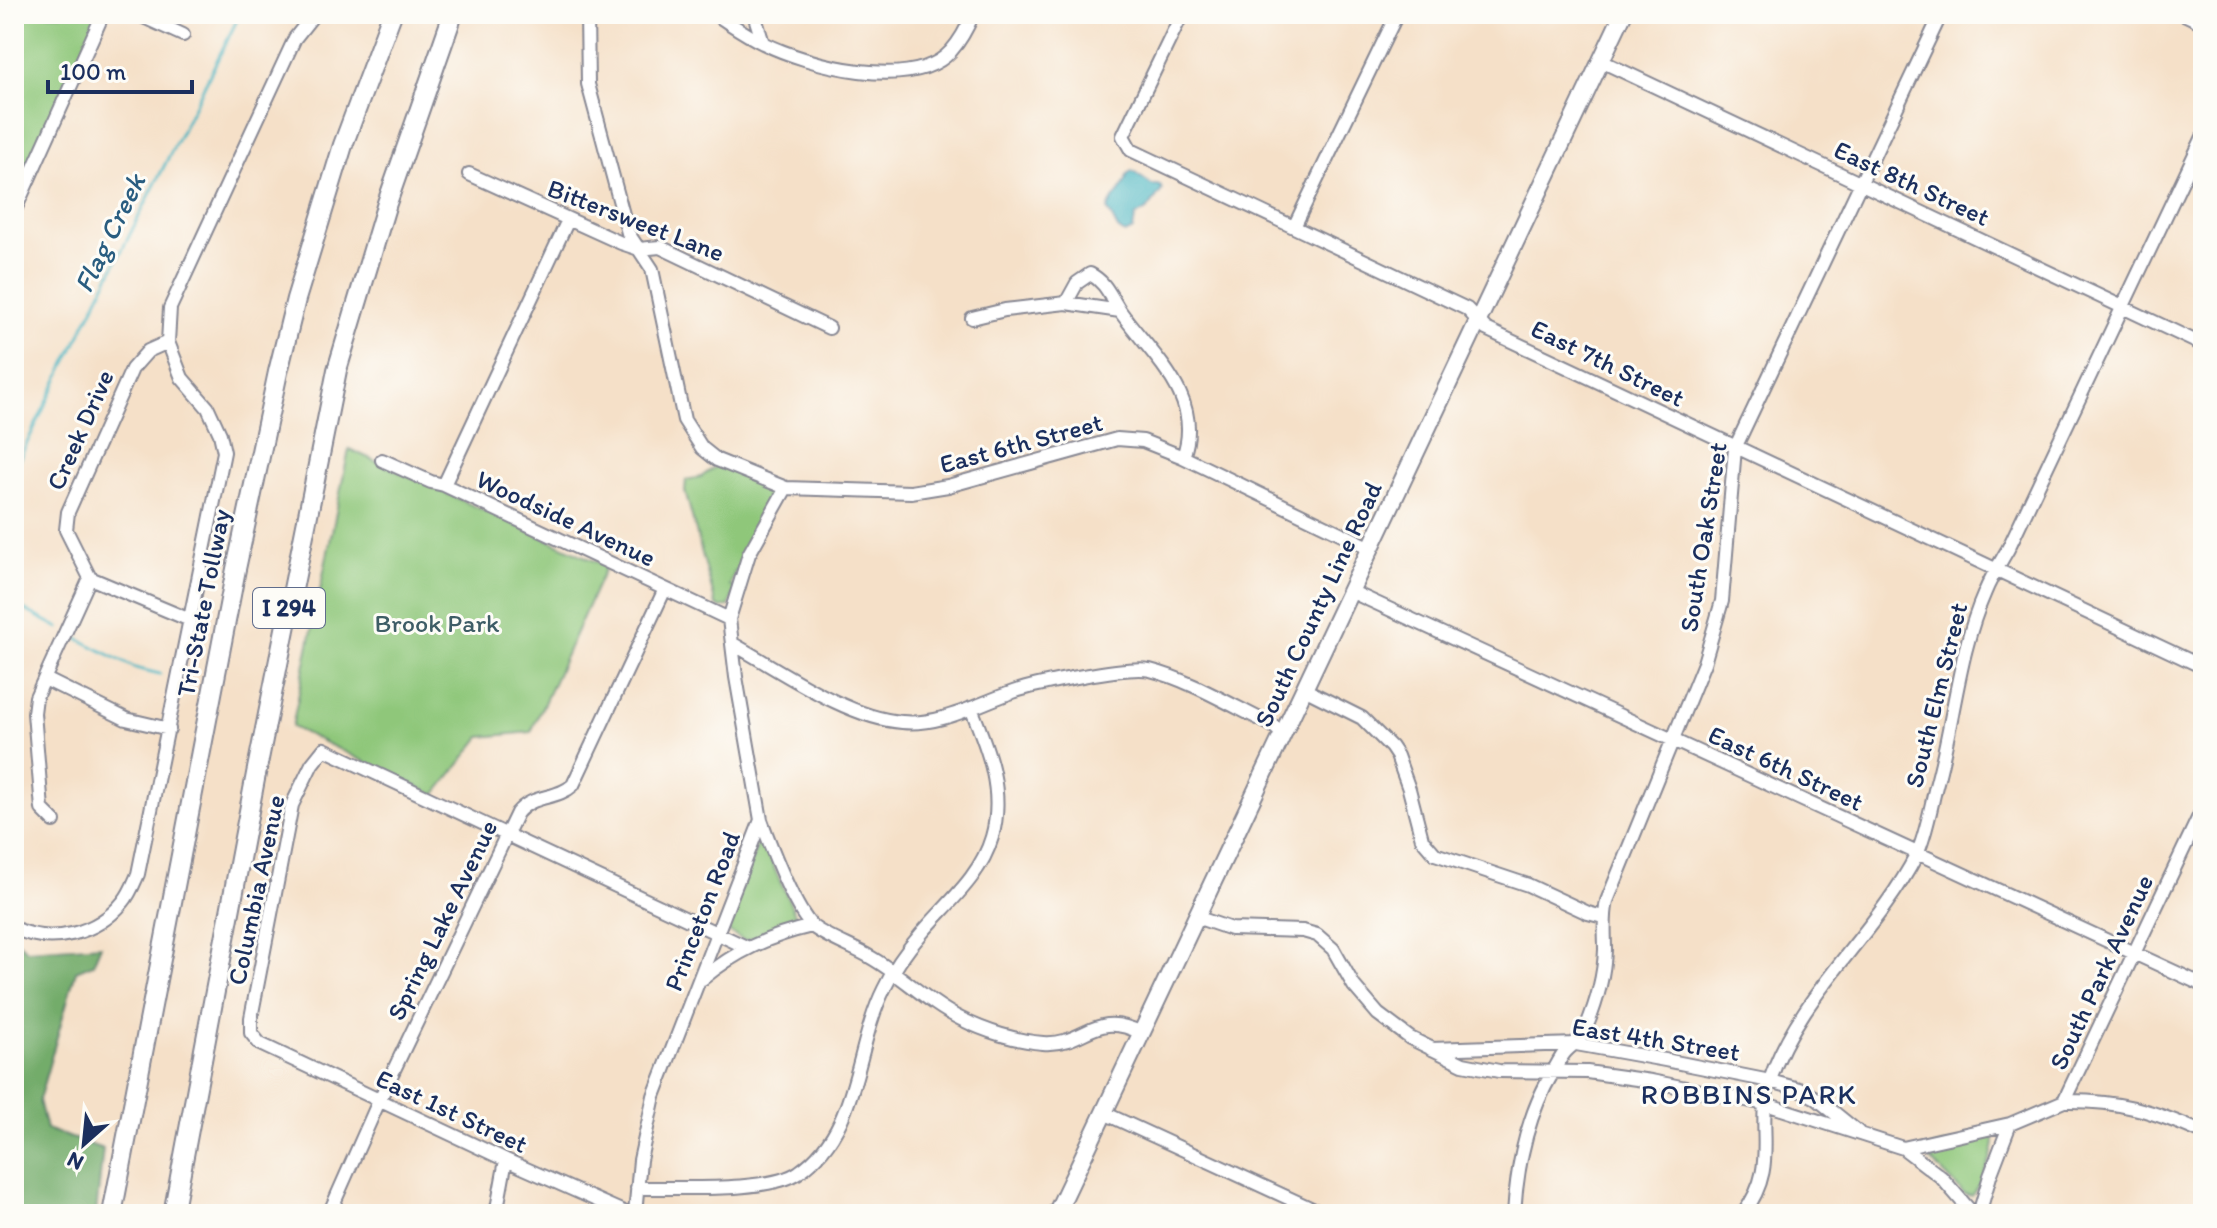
<svg xmlns="http://www.w3.org/2000/svg" width="2217" height="1228" viewBox="0 0 2217 1228" font-family="Itim,sans-serif">
<rect width="100%" height="100%" fill="#fdfcf7"/>
<filter id="ink" filterUnits="userSpaceOnUse"><feTurbulence type="fractalNoise" baseFrequency=".0125" numOctaves="2"/><feDisplacementMap in="SourceGraphic" scale="16" xChannelSelector="R" yChannelSelector="G"/><feConvolveMatrix kernelMatrix="1 2 1 2 8 2 1 2 1" color-interpolation-filters="sRGB"/></filter>
<filter id="wash" filterUnits="userSpaceOnUse"><feTurbulence type="fractalNoise" baseFrequency=".006" numOctaves="4" result="noise"/><feDisplacementMap in="SourceGraphic" scale="32" xChannelSelector="R" yChannelSelector="G"/><feGaussianBlur stdDeviation="1.8" result="paint"/><feColorMatrix in="noise" values="0 0 0 0 0 0 0 0 0 0 0 0 0 0 0 0 0 1.4 0 .05"/><feComposite in="paint" operator="in"/></filter>
<g filter="url(#wash)">
<rect width="100%" height="100%" fill="#f5e0c8"/>
<path fill="#8fc77a" stroke="#557b6c" stroke-width="2" d="M14,14h85l-85,182v-109l5,-10 -5,-3z
M349,449l257,117 -75,166 -50,5 -46,58 -143,-68z
M718,465l50,21 5,11 -33,76 -5,-2 -5,15 6,2 -7,18 -8,2 -5,-3 -31,-114 1,-11 15,-3z
M759,840l3,1 34,75 -9,10 -42,15 -19,-11z
M1988,1135h5c5,11 -12,52 -21,61l-8,-2 -41,-42 2,-3z"/>
<path fill="#73ac6a" stroke="#476e64" stroke-width="2" d="M14,938l13,12 74,-5 -8,19 -17,7 -37,129 7,29 57,20 -7,65h-82z"/>
<path fill="#43b2bf" stroke="#2f708e" stroke-width="2" d="M1132,171l20,14h8l2,5 -14,19 -13,8 -2,13 -8,4 -7,-5 -10,-19c3,-14 18,-21 19,-35z"/>
<g fill="none" stroke-linecap="round" stroke-linejoin="round">
<path stroke="#43b2bf" stroke-width="3" d="M14,470c73,-153 151,-304 226,-456
M14,604l45,24
M73,636l62,32 25,6"/>
</g>
</g>
<g filter="url(#ink)">
<g fill="none" stroke-linecap="round" stroke-linejoin="round">
<g stroke="#888893" stroke-width="16">
<path id="minor" d="M137,14l46,21
M587,14l1,70 40,149 24,36 32,151 18,28 15,12 69,28 125,4 37,-6 169,-47 26,2 40,16 188,91
M715,14c16,10 31,21 48,29 44,22 150,50 188,8 9,-10 17,-25 22,-37
M754,14l9,29
M1182,14l-59,122 8,14 336,159 19,20 717,338
M2184,14l19,9
M1601,61l602,284
M469,174l152,69 18,6 21,-2 169,81
M14,212l89,-198
M1294,227l103,-213
M1066,303l11,-20 13,-9c16,8 20,22 30,37 31,44 85,86 63,146
M972,318l33,-8 61,-7 54,8
M382,460l49,22 13,3 285,134
M444,485l124,-265
M90,578l100,42
M1350,591l853,394
M733,644c49,27 114,74 169,78 39,4 75,-18 111,-30 23,-8 115,-27 137,-22 40,10 84,37 122,55l11,9
M45,679l81,40 43,10
M1304,689l58,29 29,29 6,9 12,33 13,50 13,15 93,31 60,28 15,4
M761,820c10,27 31,84 50,105 8,9 46,24 59,32 32,18 58,46 91,62 24,12 55,22 82,24 43,3 50,-34 98,-10
M54,821l-12,-12 -8,-96 2,-16 54,-119 -24,-48 2,-18 64,-143 16,-18 20,-9
M1196,917l35,12 72,2 14,4 16,14 21,37 24,28 32,24 53,26 36,7 88,1 64,9 115,23 137,44 38,29 32,37
M14,928c37,18 83,6 109,-26 7,-8 11,-19 15,-28l86,-422 -4,-18 -12,-26 -26,-30 -14,-36 2,-34 125,-270 19,-24
M702,979c34,-28 67,-43 110,-53
M1431,1049l145,-5 89,16 105,21 29,8 17,9 42,34
M2064,1101c55,-1 90,10 139,32
M1104,1113l219,101
M1903,1148l107,-24 54,-23 139,-293
M637,1188c38,-1 133,5 162,-16 61,-42 55,-123 85,-183 9,-19 23,-39 37,-55 26,-31 59,-56 71,-97 13,-45 -4,-88 -21,-129
M329,1214l50,-113 138,-288c15,-19 40,-13 56,-28l92,-196
M496,1214l10,-54
M628,1214l-122,-54 -246,-116 -9,-11v-15l41,-213 20,-41 12,-15 422,198
M635,1214l5,-54 14,-64 107,-276 -25,-143 -7,-58 20,-65 37,-66
M1514,1214c3,-50 13,-99 39,-142 4,-7 8,-16 13,-21 8,-8 15,-11 20,-23 10,-24 18,-52 19,-78 0,-17 -2,-32 2,-49l97,-238 18,-62 13,-153 206,-434
M1743,1214c38,-50 11,-85 27,-134 29,-86 105,-145 146,-224 9,-16 15,-50 20,-70 18,-64 22,-133 49,-194 6,-15 15,-29 23,-43l195,-412
M1979,1214l11,-38 20,-52"/>
</g>
<g stroke="#888893" stroke-width="20">
<path id="major" d="M1056,1214l567,-1200"/>
</g>
<g stroke="#888893" stroke-width="22">
<path id="highway" d="M112,1214l124,-645 42,-197 18,-73 47,-154 49,-131
M173,1214l83,-440 81,-404 50,-167 66,-189"/>
</g>
<use href="#minor" stroke="#fff" stroke-width="12"/>
<use href="#major" stroke="#fff" stroke-width="16"/>
<use href="#highway" stroke="#fff" stroke-width="18"/>
</g>
</g>
<g text-anchor="middle" stroke-width="6" stroke-linejoin="round" paint-order="stroke">
<rect fill="#fdfcf7" stroke="#5f6c8c" stroke-width="2" x="253" y="588" width="72" height="40" rx="6"/>
<g font-size="24" font-weight="bold" fill="#1b2f5e">
<text x="289" y="616">I 294</text>
</g>
<g font-size="26" fill="#1b2f5e" stroke="#fdfcf7">
<text transform="translate(1912 183) rotate(25)" y="9">East 8th Street</text>
<text transform="translate(636 220) rotate(21)" y="9">Bittersweet Lane</text>
<text transform="translate(1608 363) rotate(26)" y="9">East 7th Street</text>
<text transform="translate(80 430) rotate(-66)" y="9">Creek Drive</text>
<text transform="translate(1021 443) rotate(-15)" y="9">East 6th Street</text>
<text transform="translate(566 518) rotate(25)" y="9">Woodside Avenue</text>
<text transform="translate(1703 537) rotate(-81)" y="9">South Oak Street</text>
<text transform="translate(203 603) rotate(-79)" y="9">Tri-State Tollway</text>
<text transform="translate(1318 604) rotate(-65)" y="9">South County Line Road</text>
<text transform="translate(1936 695) rotate(-76)" y="9">South Elm Street</text>
<text transform="translate(1786 768) rotate(25)" y="9">East 6th Street</text>
<text transform="translate(256 890) rotate(-78)" y="9">Columbia Avenue</text>
<text transform="translate(702 911) rotate(-69)" y="9">Princeton Road</text>
<text transform="translate(442 920) rotate(-64)" y="9">Spring Lake Avenue</text>
<text transform="translate(2101 972) rotate(-65)" y="9">South Park Avenue</text>
<text transform="translate(1656 1039) rotate(9)" y="9">East 4th Street</text>
<text transform="translate(452 1111) rotate(25)" y="9">East 1st Street</text>
</g>
<g font-size="26" fill="#3e5d66" stroke="#fdfcf7">
<text x="437" y="632">Brook Park</text>
</g>
<g font-size="28" font-style="italic" fill="#295d80" stroke="#fdfcf7">
<text transform="translate(109 233) rotate(-64)" y="10">Flag Creek</text>
</g>
<g font-size="28" letter-spacing="2" fill="#1b2f5e" stroke="#fdfcf7">
<text x="1749" y="1104">ROBBINS PARK</text>
</g>
</g>
<rect width="2217" height="1228" fill="none" stroke="#fdfcf7" stroke-width="48"/>
<g transform="translate(84 1144) rotate(207)" stroke="#fdfcf7" stroke-width="6" paint-order="stroke">
<path d="M0-6L14 30L0 20L-14 30Z" fill="#1b2f5e"/>
<text y="-12" font-size="22" font-weight="bold" text-anchor="middle" fill="#1b2f5e">N</text>
</g>
<path d="M48 80v12h144v-12" fill="none" stroke="#1b2f5e" stroke-width="4"/>
<text x="60" y="80" font-size="24" fill="#1b2f5e" stroke="#fdfcf7" stroke-width="6" paint-order="stroke">100 m</text>
</svg>
